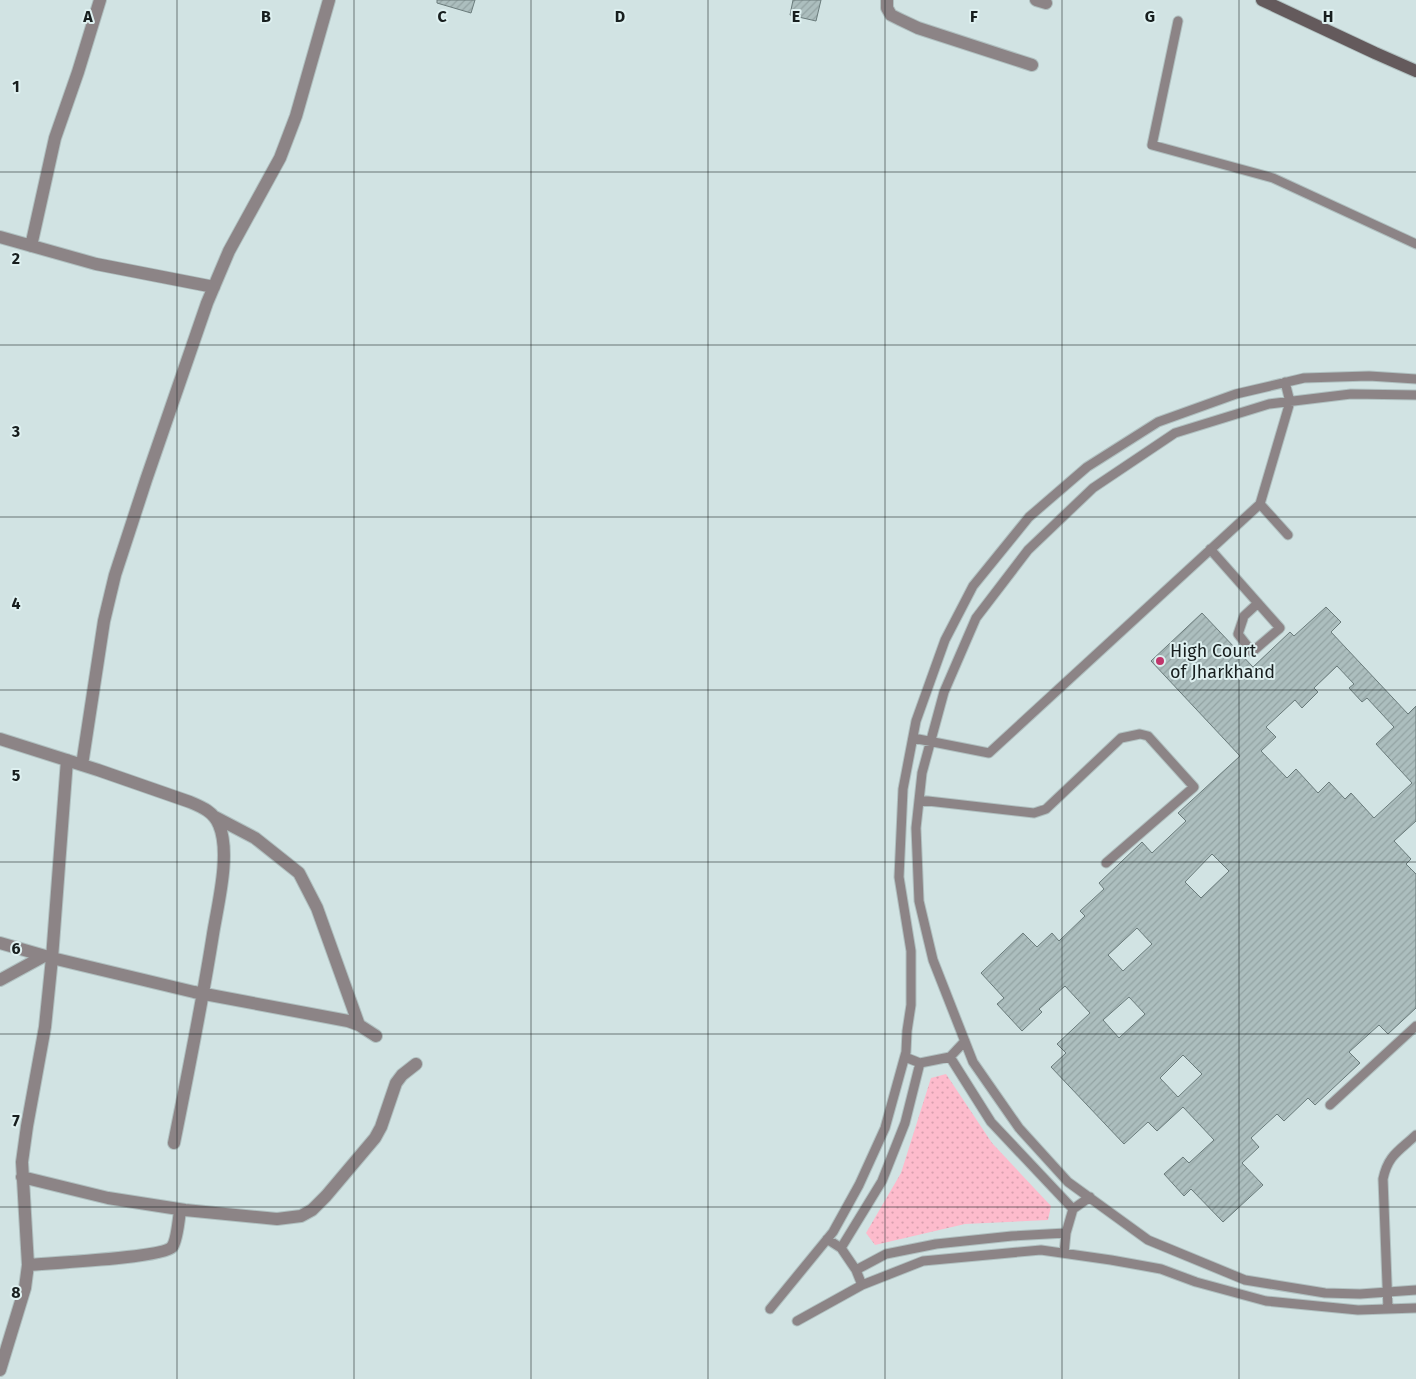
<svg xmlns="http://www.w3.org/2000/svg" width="1416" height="1379" viewBox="0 0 1416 1379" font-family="'Fira Sans',sans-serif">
<defs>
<pattern id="grass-dots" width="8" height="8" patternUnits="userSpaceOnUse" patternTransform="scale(1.25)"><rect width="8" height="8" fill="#fdbbcc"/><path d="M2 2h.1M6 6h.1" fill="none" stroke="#d8a0af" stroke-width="1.8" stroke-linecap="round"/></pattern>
<pattern id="building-hatch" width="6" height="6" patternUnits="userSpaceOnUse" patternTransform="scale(1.25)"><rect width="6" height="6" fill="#acbebe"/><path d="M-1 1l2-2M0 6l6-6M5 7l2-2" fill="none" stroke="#93a3a3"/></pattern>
</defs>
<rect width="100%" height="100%" fill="#d1e3e3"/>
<path fill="url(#grass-dots)" d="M946,1074l46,69 59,63 -3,14 -83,4 -90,21 -9,-12 35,-60 30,-95z"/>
<path fill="url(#building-hatch)" stroke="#6a7b7b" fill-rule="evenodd" d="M437,0h38l-4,13 -34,-10z
M793,0h28l-5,21 -26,-6z
M1326,607l15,15 -10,10 77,82 8,-8v115l-22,20 17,18 -5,5 10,10v134l-28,26 -9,-9 -30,27 11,11 -45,42 -7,-7 -24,23 -7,-7 -26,24 8,9 -17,16 21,22 -40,37 -32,-33 -7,7 -20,-22 19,-17 6,6 25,-23 -31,-33 -26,24 -9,-9 -24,22 -73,-77 15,-14 -9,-9 33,-31 -25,-27 -26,23 3,3 -20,19 -25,-27 7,-6 -23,-25 42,-40 14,14 15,-14 7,8 26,-25 -5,-5 24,-22 -5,-6 43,-41 10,11 34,-32 -8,-8 62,-57 -89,-95 51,-48 51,54 37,-35 4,4zM1337,666l17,18 -5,4 13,14 5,-4 27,29 -18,17 36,39 -38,35 -23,-25 -6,6 -16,-17 -11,11 -22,-24 -9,9 -26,-27 15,-14 -10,-10 29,-27 7,8 16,-16 -4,-4zM1212,854l17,17 -28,27 -16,-16zM1137,928l15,16 -29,27 -15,-16zM1129,997l16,17 -26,24 -16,-18zM1183,1055l19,19 -24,23 -18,-19z"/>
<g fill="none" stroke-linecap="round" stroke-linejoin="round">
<g stroke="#b0c0c0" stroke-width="11">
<path id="service" d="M1178,21l-26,124 121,33 143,66
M1416,395l-65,-1 -82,10 -94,29 -82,55 -65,62 -52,68 -32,74 -22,81 -6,55 3,73 14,59 40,102 46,66 49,54 80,58 97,40 80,13 35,1 56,-4
M1260,504l28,31
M1210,549l70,79 -28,24 -14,-18 6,-18 14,-13
M913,738l76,15 271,-249 30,-102 -5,-20
M919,800l115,13 12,-4 75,-71 19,-4 8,2 46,51 -88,76
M905,1057l15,6 30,-6 15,-16
M950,1057l41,65 82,87
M1330,1105l86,-79
M827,1239l14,9 15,22 6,15
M841,1248l41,-67 23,-58 15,-60
M1064,1253l2,-20 7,-24 17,-12
M856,1270l30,-16 50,-10 76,-8 54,-3
M770,1309l63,-77 26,-47 26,-57 21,-76 1,-21 4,-26v-54l-12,-74 4,-88 13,-68 29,-81 28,-54 56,-69 58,-50 71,-45 78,-28 68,-16 65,-2 47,3
M1388,1309l-5,-130c5,-24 16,-28 33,-44
M797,1321l65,-36 61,-24 118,-11 70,10 50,9 35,13 70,19 92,9 58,-2"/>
</g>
<g stroke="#b0c0c0" stroke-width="14">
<path id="minor" d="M887,0v8l4,7 8,4 19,9 114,37
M1036,0l10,3
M0,237l96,27 118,23
M31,246l24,-108 23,-66 22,-72
M0,739l98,31 92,32c12,5 24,10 29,23 12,28 -1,78 -6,109 -11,70 -25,139 -39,209
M82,765l22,-144 11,-46 31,-95 61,-177 22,-52 51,-93 16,-42 33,-116
M215,817l40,21 44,35 18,35 42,117
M0,943l52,15 142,34 154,29 11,4 17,11
M0,980l44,-24
M22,1177l86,21 77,12 92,9 24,-3 11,-6 14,-14 49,-58 6,-11 15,-44 6,-8 14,-11
M28,1265c21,-2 134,-7 144,-18 5,-6 7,-29 8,-37
M0,1370l25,-82 3,-23 -6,-103 5,-36 18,-99 7,-69 15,-198"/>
</g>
<g stroke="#b0c0c0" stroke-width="14">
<path id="secondary" d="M1262,0l113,53 41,18"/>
</g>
<use href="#service" stroke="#8c8486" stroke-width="9"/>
<use href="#minor" stroke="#8c8486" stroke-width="12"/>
<use href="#secondary" stroke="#645a5c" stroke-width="12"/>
</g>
<path fill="none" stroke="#171e1e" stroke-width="1" stroke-opacity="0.55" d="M177,0v1379M354,0v1379M531,0v1379M708,0v1379M885,0v1379M1062,0v1379M1239,0v1379M0,172h1416M0,345h1416M0,517h1416M0,690h1416M0,862h1416M0,1034h1416M0,1207h1416"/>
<circle fill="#c0356b" stroke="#def0f0" stroke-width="2" cx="1160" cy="661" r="5"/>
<g text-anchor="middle" stroke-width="4" stroke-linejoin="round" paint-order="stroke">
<g font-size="18" fill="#171e1e" stroke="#def0f0" text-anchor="start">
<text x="1170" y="657">High Court<tspan x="1170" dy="21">of Jharkhand</tspan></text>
</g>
</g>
<g font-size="16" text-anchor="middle" font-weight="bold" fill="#171e1e" stroke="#def0f0" stroke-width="4" stroke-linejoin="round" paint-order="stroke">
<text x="88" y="22">A</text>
<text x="266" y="22">B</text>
<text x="442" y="22">C</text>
<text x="620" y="22">D</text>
<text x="796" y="22">E</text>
<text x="974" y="22">F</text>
<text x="1150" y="22">G</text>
<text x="1328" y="22">H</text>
<text x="16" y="92">1</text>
<text x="16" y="264">2</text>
<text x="16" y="437">3</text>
<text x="16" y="609">4</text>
<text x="16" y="781">5</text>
<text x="16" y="954">6</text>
<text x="16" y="1126">7</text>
<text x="16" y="1298">8</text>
</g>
</svg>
